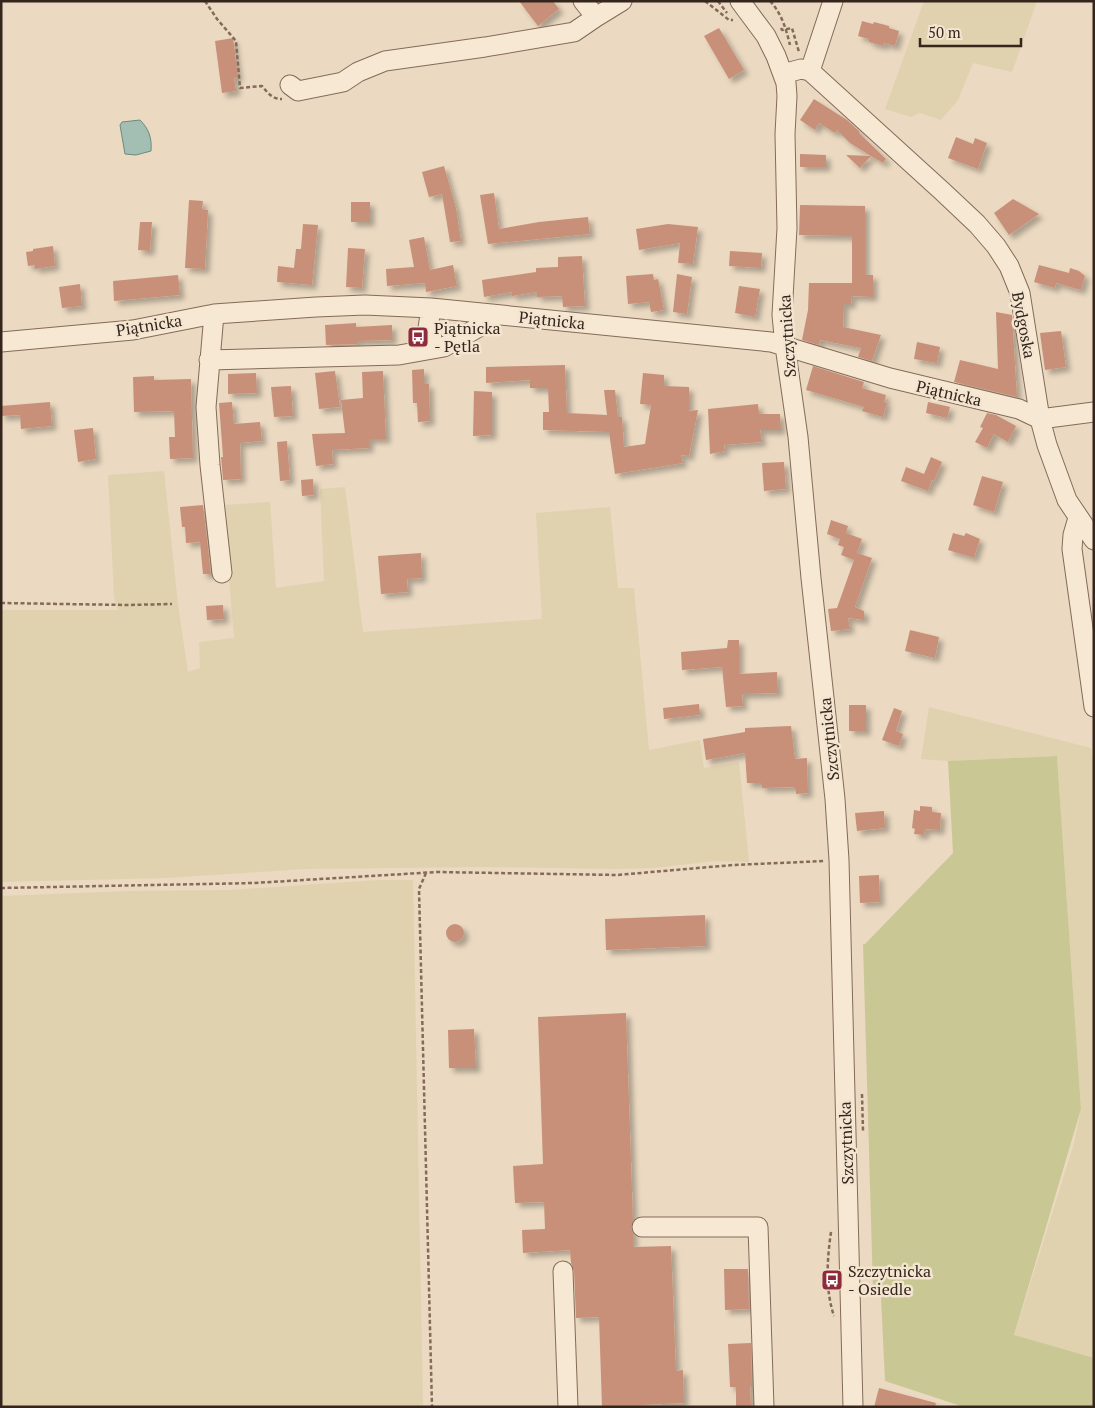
<svg xmlns="http://www.w3.org/2000/svg" width="1095" height="1408" viewBox="0 0 1095 1408" font-family="'PT Serif',serif">
<defs>
<filter id="shadow"><feDropShadow dx="4.5" dy="4.5" stdDeviation="2.5" flood-color="#0004"/></filter>
</defs>
<rect width="100%" height="100%" fill="#ebd9c1"/>
<path fill="#e0d2ae" d="M924,1h113l-25,71 -39,-9 -15,37 -17,20 -21,-7 -9,4 -26,-8z
M164,471l14,133 10,68 12,-4 -1,-26 35,-4 -11,-133 47,-3 6,86 48,-7 -4,-92 25,-2 18,145 179,-13 -6,-106 74,-6 8,81h16l15,162 51,-10 4,28 35,-6 10,100 -34,-1 -61,7 -38,1 -131,-2 -179,2 -140,9 -165,4v-272h117l-4,-13 -6,-122z
M929,707l162,41 3,17v593l-80,-22 60,-193 7,-34 -24,-353 -109,5 -27,-2z
M377,880h36l10,527h-422v-511l126,-5 104,-1z"/>
<path fill="#c9c895" d="M1057,756l24,353 -67,226 80,23v49h-130l-79,-26 -4,-83 -8,-9 -10,-345h2l88,-91 -5,-92z"/>
<path fill="#a3beb3" stroke="#6b8b7f" d="M140,120c9,9 12,18 11,31l-15,4 -11,-1 -5,-29 2,-3z"/>
<path fill="#c89078" filter="url(#shadow)" d="M519,1h34l6,8 -21,17z
M862,21l11,3 1,-2 15,4v2l10,3 -4,15 -11,-3 -1,3 -14,-4v-3l-11,-3z
M719,28l25,42 -15,9 -25,-43z
M233,38l5,39 -4,1 2,13 -14,2 -7,-52z
M814,99l33,21 13,12 -1,1 27,26 -3,4 -12,-7 -11,12 -14,-13 25,1 -21,-13 -13,-13 -2,3 -16,-10 -4,7 -15,-10z
M956,137l17,7 2,-6 12,5 -9,26 -30,-11z
M800,154l26,1v12h-26z
M444,166l12,42 5,33 -11,1 -8,-48 -13,3 -7,-25z
M494,193l5,36 40,-7 49,-5 2,17 -102,10 -8,-49z
M1013,199l26,15 -30,21 -15,-22z
M189,200l14,1 -1,8 6,1 -3,59 -20,-1z
M351,202h19v20h-19z
M800,205l65,1v69h8v22l-21,-1 -1,8h-7l-1,23 38,8 -9,26 -14,-4 3,-9 -41,-8 -1,5 -17,-5 6,-30 1,-27h43v-47l-53,-1z
M140,222h12l-2,29 -12,-1z
M303,224l15,1 -6,60 -35,-3 1,-16 16,2 2,-19h5z
M668,224l30,3 -5,37 -15,-1 2,-20 -41,7 -3,-21z
M424,237l6,33 23,-5 4,21 -31,6 -1,-9 -38,3 -1,-17 28,-2 -5,-27z
M53,246l2,20 -20,3v-4l-7,1 -2,-14 7,-1v-2z
M348,248l17,1 -3,39 -16,-1z
M730,251l32,2 -1,15 -32,-2z
M582,256l3,50 -22,1 -1,-11 -25,1v-5l-25,4v-4l-28,5 -2,-17 54,-8v-4l22,-1v-10z
M1039,265l30,8 1,-5 9,3 6,5 -4,14 -25,-7 -1,5 -21,-6z
M653,274l1,6 4,-1 6,31 -13,2 -2,-10 -21,2 -2,-28z
M677,274l15,3 -5,37 -14,-2z
M178,275l2,20 -66,6 -1,-20z
M80,284l2,22 -20,2 -3,-21z
M739,286l21,3 -5,28 -20,-4z
M996,312l16,3 5,82 -63,-15 6,-22 38,9z
M356,323v4l36,-2v15l-35,1v3l-31,1 -1,-20z
M1061,331l5,36 -21,3 -5,-37z
M917,342l23,5 -3,16 -23,-4z
M565,365l2,48 40,2 -3,-25h11l3,27h4l2,30 21,-3 6,-39 -11,-1 3,-31 21,2v11l25,1v24l9,-1 -9,46 -8,-1 2,8 -68,11 -6,-42 -66,-2v-18h6l-1,-24h-18v-8l-44,3v-16z
M813,366l51,16 -2,6 24,7 -2,7 3,1 -4,14 -21,-6 2,-4 -58,-17z
M424,369v15h5l1,37 -12,1 -1,-19h-4l-1,-33z
M335,371l5,36 -21,2 -4,-36z
M383,371l3,68h-17v9l-37,2 1,14 -17,2 -4,-32 33,-1 -4,-33 22,-2 -1,-26z
M256,373l1,20 -29,1v-20z
M154,376v4l37,-1 2,79 -23,1 -1,-22h6l-1,-26 -40,1 -1,-35z
M291,386l2,30 -19,1 -3,-30z
M474,391l18,1v43l-19,1z
M50,402l2,24 -31,3 -1,-14 -19,1v-10z
M232,402l2,22 26,-2 2,19 -22,2 1,36 -18,1 -2,-23h2l-4,-54z
M928,402l22,5 -3,11 -21,-5z
M758,404l1,10h21l1,16h-21l2,12 -38,3 1,6 -15,3 -2,-45z
M987,413l9,2 20,11 -8,16 -14,-8 -7,14 -12,-6 8,-14 -3,-1z
M93,428l3,31 -18,3 -4,-32z
M287,441l3,39 -10,1 -3,-39z
M931,457l11,5 -8,19 -2,-1 -4,11 -27,-10 5,-14 18,7z
M784,462l2,27 -22,2 -2,-28z
M982,476l21,6 -9,30 -21,-7z
M313,479l1,16 -12,1 -1,-16z
M203,505l8,69h-8l-3,-32 -14,1 -1,-16h-3l-2,-20z
M831,520l17,6 -2,7 16,6 -5,14 15,5 -17,49 9,4v9l-16,-2 2,11 -19,2 -3,-22 9,-1 17,-48 -13,-5 3,-8 -6,-2 2,-6 -13,-5z
M953,533l11,3 2,-3 14,6 -6,19 -26,-8z
M421,553l1,25 -15,1 1,13 -27,2 -3,-38z
M223,605l1,14 -17,1 -1,-14z
M910,630l29,7 -4,21 -30,-7z
M728,640h11v34l38,-2 1,21 -36,1 1,12 -17,1 -4,-40 -40,3 -1,-18 46,-4z
M699,704l1,11 -36,4 -1,-11z
M849,705h17v26h-17z
M894,708l8,3 -6,20 7,3 -4,12 -17,-6z
M791,726l4,33 12,-1 1,35 -12,1 -1,-7 -33,1 -1,-5h-14l-2,-30 -39,7 -3,-21 42,-7v-4z
M920,806l12,1v5l9,1 -1,17 -15,-1 -1,6 -10,-1 1,-5 -3,-1 2,-18 6,1z
M884,811l1,17 -28,3 -2,-18z
M879,875l1,27 -20,1 -1,-27z
M705,915l1,31 -100,4 -1,-31z
M446 933a9 9 0 1 1 18 0a9 9 0 1 1-18 0Z
M626,1013l7,208 -2,6 2,6v14l38,-1 5,125 7,-1 1,33 -44,2v2h-38l-3,-90 -23,1 -2,-47 -3,-8 -1,-13 -47,3 -1,-23 23,-1 -1,-27 -29,1 -2,-37 30,-2 -5,-147z
M474,1029l2,39h-27l-1,-38z
M724,1269h24l1,40 -24,1z
M751,1343l1,43h-2l1,21h-15v-20h-6l-2,-43z
M879,1388l57,15 -1,4h-61z"/>
<g fill="none" stroke-linecap="round" stroke-linejoin="round">
<g stroke="#846b59" stroke-width="21">
<path id="minor" d="M583,1l13,16 26,-16
M740,1l26,35 10,20 10,27 1,13 -2,38 2,94 -5,87 3,31 13,91 13,141 24,221 4,61 14,547
M810,71l23,-70
M783,74l18,-5 9,2 132,120 35,33 19,22 13,20 11,27 20,126 7,26 20,55 27,40
M290,85l8,6 45,-9 15,-10 27,-11 100,-14 89,-15 22,-15
M431,308l-3,20 7,20
M214,314l-8,93 4,58 12,108
M1,342l132,-12 81,-16 102,-7 49,-2 66,3 340,34 119,36 129,31 21,10 54,-7
M209,360l190,-5 45,-8 35,-20 15,-12
M1078,518l-5,17 -1,14 22,158
M642,1227h116l6,180
M563,1271l5,136"/>
</g>
<path stroke="#846b59" stroke-width="2.5" stroke-dasharray="4 2.5" stroke-linecap="butt" d="M205,1l12,18 19,22 4,47 22,-2c6,7 10,13 20,13
M705,1l24,19h4
M718,1l9,12
M770,1c12,13 16,28 20,44
M781,28l1,2 10,-2 7,24
M1,603l126,2 45,-1
M426,873l-7,16 13,518
M1,888l253,-5 183,-11 180,3 116,-10 92,-4
M862,1094l1,37
M831,1232c-4,28 -6,57 3,84"/>
<use href="#minor" stroke="#f7e8d3" stroke-width="19"/>
</g>
<defs>
<g id="bus-square" transform="scale(1.125)"><rect x="-9" y="-9" width="18" height="18" rx="4" fill="#8f2c39" stroke="#f3e5d0"/><path d="M-5-6H5V4H4V6H2V4H-2V6H-4V4H-5ZM-3.5-4V0h7V-4ZM-3.5 1.2v1.5H-2V1.2ZM2 1.2v1.5H3.5V1.2Z" fill="#fff"/></g>
</defs>
<g fill-rule="evenodd">
<use href="#bus-square" x="418" y="337"/>
<use href="#bus-square" x="832" y="1280"/>
</g>
<g text-anchor="middle" stroke-width="5" stroke-linejoin="round" paint-order="stroke">
<g font-size="16" fill="#34251d" stroke="#f3e5d0">
<text transform="translate(552 320) rotate(6)" y="6">Piątnicka</text>
<text transform="translate(149 325) rotate(-9)" y="6">Piątnicka</text>
<text transform="translate(1024 325) rotate(79)" y="6">Bydgoska</text>
<text transform="translate(787 336) rotate(-94)" y="6">Szczytnicka</text>
<text transform="translate(949 393) rotate(13)" y="6">Piątnicka</text>
<text transform="translate(829 739) rotate(-96)" y="6">Szczytnicka</text>
<text transform="translate(846 1143) rotate(-92)" y="6">Szczytnicka</text>
</g>
<g font-size="16" fill="#34251d" stroke="#f3e5d0" text-anchor="start">
<text x="434" y="334">Piątnicka<tspan x="434" dy="18">- Pętla</tspan></text>
<text x="848" y="1277">Szczytnicka<tspan x="848" dy="18">- Osiedle</tspan></text>
</g>
</g>
<rect width="1095" height="1408" fill="none" stroke="#34251d" stroke-width="5"/>
<path d="M920 38v8h101v-8" fill="none" stroke="#34251d" stroke-width="2.5"/>
<text x="928" y="38" font-size="15" fill="#34251d" stroke="#f3e5d0" stroke-width="4" paint-order="stroke">50 m</text>
</svg>
